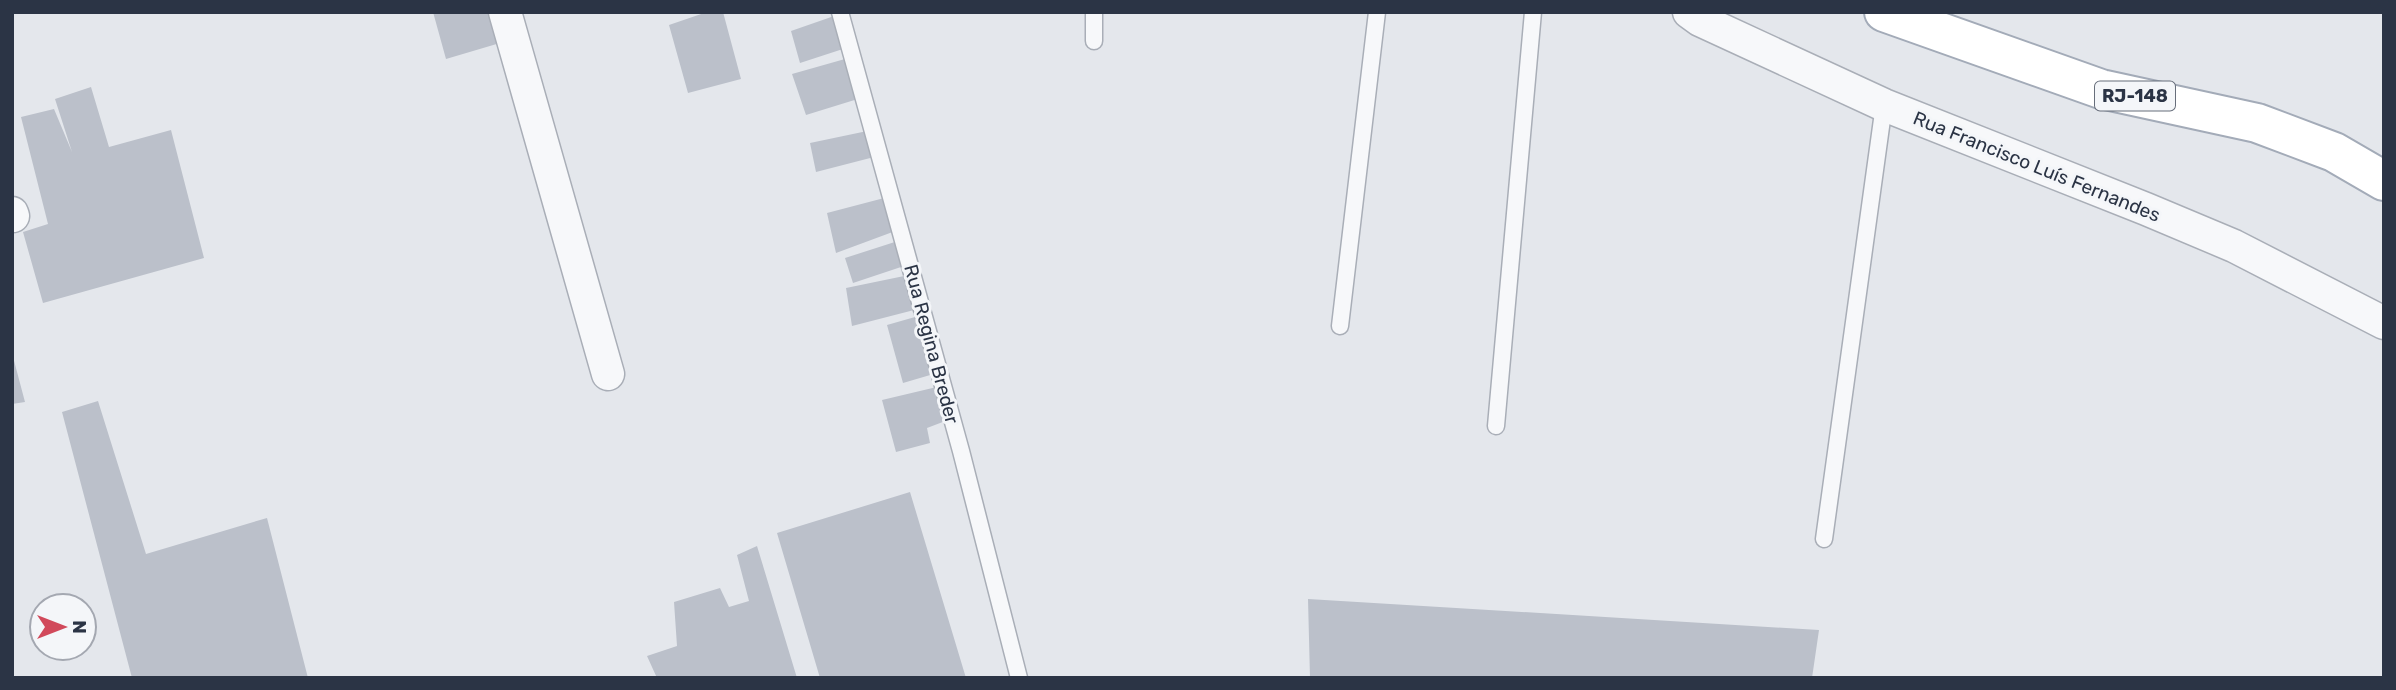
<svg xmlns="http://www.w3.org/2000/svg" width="2396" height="690" viewBox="0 0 2396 690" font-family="Rubik,sans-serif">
<rect width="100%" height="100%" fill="#e4e7ec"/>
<path fill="#bbc0ca" d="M433,12h59l8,31 -54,16z
M707,12h16l18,67 -53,14 -19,-68z
M837,15l9,33 -46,15 -9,-32z
M852,57l9,41 -55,17 -14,-41z
M91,87l18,60 62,-17 33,128 -161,45 -20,-71 25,-8 -27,-107 33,-8 18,43 -17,-53z
M872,130l6,26 -62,16 -6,-29z
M888,197l10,33 -62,23 -9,-40z
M901,240l6,25 -54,18 -8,-25z
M909,275l9,34 -66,17 -6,-38z
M922,315l15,58 -34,10 -16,-58z
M12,353l13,49 -13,2z
M941,386l7,34 -21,8 3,15 -34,9 -14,-52z
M98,401l48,153 121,-36 41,160h-176l-70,-266z
M910,492l56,186h-146l-43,-145z
M757,546l40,132h-140l-10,-22 30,-10 -3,-44 46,-14 9,19 20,-6 -12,-46z
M1308,599l511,31 -7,48h-502z"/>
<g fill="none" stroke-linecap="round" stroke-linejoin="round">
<g stroke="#a9aeb7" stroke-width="19">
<path id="lane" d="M840,12l121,439 58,227
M1094,12v29
M1340,326l37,-314
M1496,426l37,-414
M1824,539l60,-434"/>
</g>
<g stroke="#a9aeb7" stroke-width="35">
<path id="street" d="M505,12l103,362
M1689,12l11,8 184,85 262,104 88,37 150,77
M12,213l1,3"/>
</g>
<g stroke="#a3abb8" stroke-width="42">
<path id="primary" d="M1884,12l217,77 156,34 77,29 50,29"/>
</g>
<use href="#lane" stroke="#f7f8fa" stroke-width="16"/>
<use href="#street" stroke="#f7f8fa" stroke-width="32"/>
<use href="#primary" stroke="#fff" stroke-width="38"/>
</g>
<g text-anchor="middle" stroke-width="6" stroke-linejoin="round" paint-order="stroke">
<rect fill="#f4f6f9" stroke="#676e7b" stroke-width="2" x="2095" y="81.5" width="80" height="29" rx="5"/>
<g font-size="18" font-weight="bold" fill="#2b3445">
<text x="2135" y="102">RJ-148</text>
</g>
<g font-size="19" fill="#2b3445" stroke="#f4f6f9">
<text transform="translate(2037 166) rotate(22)" y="7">Rua Francisco Luís Fernandes</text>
<text transform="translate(932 344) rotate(75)" y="7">Rua Regina Breder</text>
</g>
</g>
<rect width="2396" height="690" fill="none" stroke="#2b3445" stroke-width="28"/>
<g transform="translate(63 627) rotate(90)"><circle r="33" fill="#f4f6f9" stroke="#a4a8b1" stroke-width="2"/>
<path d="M0-5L12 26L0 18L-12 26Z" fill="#d1495b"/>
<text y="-10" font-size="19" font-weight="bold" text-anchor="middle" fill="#2b3445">N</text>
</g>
</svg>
